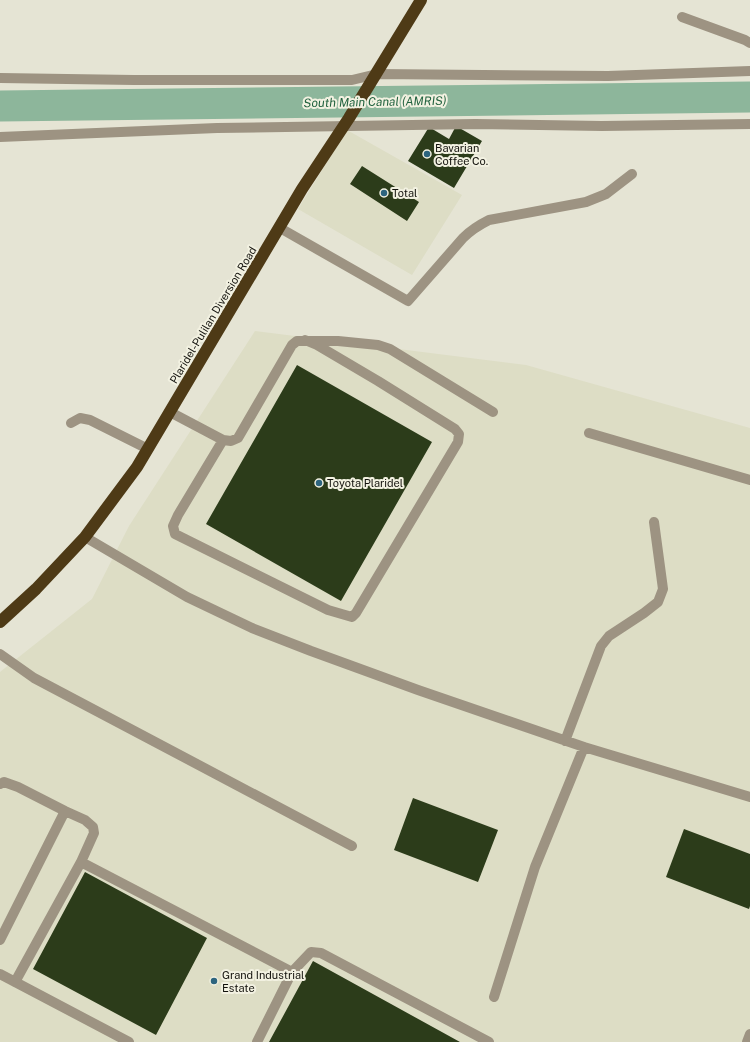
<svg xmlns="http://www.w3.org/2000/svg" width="750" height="1042" viewBox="0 0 750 1042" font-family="'Public Sans',sans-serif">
<rect width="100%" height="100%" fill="#e5e4d4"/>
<path fill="#ddddc5" d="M347,130l115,65 -50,80 -114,-66z
M255,331l271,34 224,63v614h-750v-370l92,-73 37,-73z"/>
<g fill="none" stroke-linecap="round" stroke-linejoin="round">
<path stroke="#8db69b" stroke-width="31" d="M0,106l750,-9"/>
</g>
<path fill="#2c3c1a" d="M456,126l26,15 -28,47 -46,-27 21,-34 20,12z
M362,166l57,36 -12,19 -57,-37z
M297,365l135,77 -91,159 -135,-77z
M413,798l85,32 -20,52 -84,-32z
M684,829l66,25v52l-1,3 -83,-32z
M85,872l122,66 -51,97 -123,-66z
M313,961l147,81h-191z"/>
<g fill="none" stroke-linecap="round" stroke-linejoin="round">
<path stroke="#9d9382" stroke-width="10" d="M682,17l63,23 5,3
M0,78l134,2h218l25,-6 231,2 142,-5
M0,137l217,-9 258,-4 127,2 148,-2
M280,228l128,73 55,-63c8,-8 16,-13 26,-18l97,-18 20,-8 26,-20
M170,412l53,28 8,1 7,-3 54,-93 5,-4h41l40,4 12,4 103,63
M71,423l9,-5 10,2 58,29
M589,433l161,47
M223,440l-45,75 -5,11 2,8 153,76 24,7 4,-4 102,-171 1,-8 -4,-5 -77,-48 -61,-36 -12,-5
M85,537l102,60 65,31 59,23 107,39 166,57 166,50
M0,654l34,24 318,168
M565,741l36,-95 8,-10 35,-23 14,-11 5,-13 -9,-67
M0,784l4,-2 14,5 47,24 20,9 8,7 1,6 -13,29
M0,940l65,-129
M0,974l129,68
M15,982l66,-120 211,110
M494,997l41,-130 49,-120
M257,1042l35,-70 19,-20 10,1 168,89
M747,1042l3,-8"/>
<path stroke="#4e3a16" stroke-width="12" d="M0,622l36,-33 49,-52 52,-70 165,-278 47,-71 72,-118"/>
</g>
<g fill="#2c647e" stroke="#f2f1e1" stroke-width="1.5">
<circle cx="427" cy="154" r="4"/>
<circle cx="384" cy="193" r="4"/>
<circle cx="319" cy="483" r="4"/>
<circle cx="214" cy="981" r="4"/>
</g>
<g text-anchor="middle" stroke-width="4" stroke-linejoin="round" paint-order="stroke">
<g font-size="11" fill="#12110c" stroke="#f2f1e1" text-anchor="start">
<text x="435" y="152">Bavarian<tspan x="435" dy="13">Coffee Co.</tspan></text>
<text x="392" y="197">Total</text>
<text x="327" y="487">Toyota Plaridel</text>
<text x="222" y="979">Grand Industrial<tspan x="222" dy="13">Estate</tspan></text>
</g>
<g font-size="11" fill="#12110c" stroke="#f2f1e1">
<text transform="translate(213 315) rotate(-59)" y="4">Plaridel-Pulilan Diversion Road</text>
</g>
<g font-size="12" font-style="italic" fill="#21623e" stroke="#f2f1e1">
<text transform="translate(375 102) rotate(-1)" y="4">South Main Canal (AMRIS)</text>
</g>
</g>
</svg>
